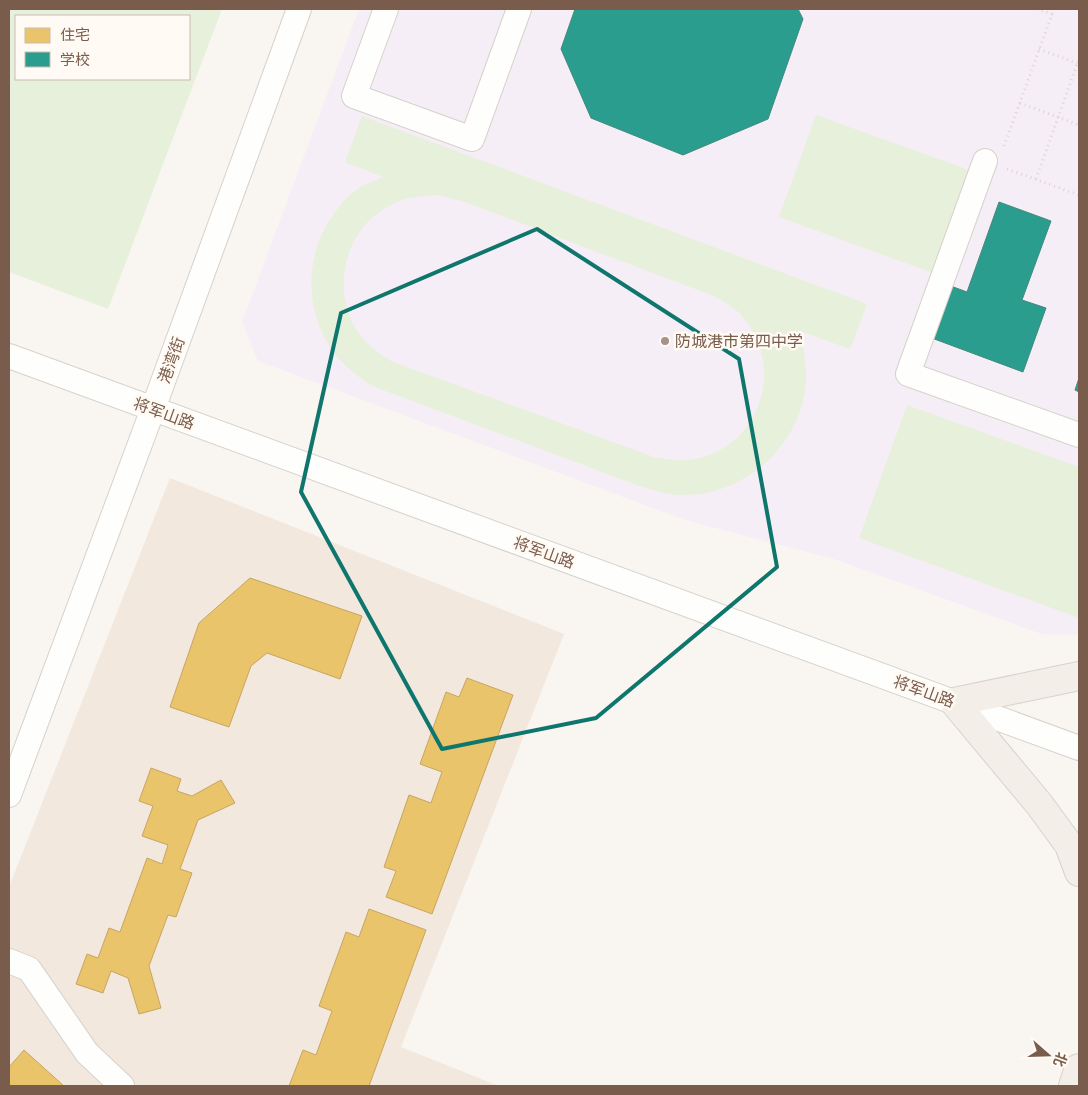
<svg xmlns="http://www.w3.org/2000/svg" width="1088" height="1095" viewBox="0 0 1088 1095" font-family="Ubuntu,'Noto Sans SC',sans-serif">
<rect width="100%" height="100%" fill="#f9f5f0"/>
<path fill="#f2e8de" d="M170,478l394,156 -163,413 98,39h-490v-199z"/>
<path fill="#f6eef6" d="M359,9h720v626l-37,-1 -208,-75 -149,-39 -427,-159 -16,-39z"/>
<path fill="#e7f0db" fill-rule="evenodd" d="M9,9h213l-114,300 -99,-37zM16,16h173v63h-173z
M816,115l153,55 -36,103 -154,-56z
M362,116l505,188 -17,45 -51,-18c5,20 9,39 6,60 -9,59 -63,105 -123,104 -13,0 -25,-4 -37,-7l-273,-102c-10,-7 -21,-14 -30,-24 -34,-36 -40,-93 -16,-136 8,-14 19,-29 33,-38 7,-5 17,-7 24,-11l-38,-15zM438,195l24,6 252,95c10,6 21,12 28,20 46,52 16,136 -53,144 -12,1 -23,-1 -35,-3l-261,-95c-14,-8 -28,-18 -37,-33 -27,-46 -8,-109 44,-128 12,-5 25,-5 38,-6z
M907,405l172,62v151l-220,-80z"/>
<path fill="#e9c46a" stroke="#c8a561" d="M250,578l112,38 -22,63 -73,-26 -16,13 -22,61 -59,-20 29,-84z
M467,678l46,17 -81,219 -46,-17 10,-26 -12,-4 25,-72 22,8 11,-31 -22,-8 26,-72 13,5z
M151,768l30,11 -4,12 15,5 29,-16 14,23 -37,17 -18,49 12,4 -16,44 -8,-2 -19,51 12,42 -22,6 -11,-36 -17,-7 -8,22 -27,-9 11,-30 11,4 11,-30 11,4 27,-74 15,6 6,-19 -26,-9 11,-30 -14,-5z
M369,909l57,21 -57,156h-80l14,-36 13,5 16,-44 -13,-5 27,-74 13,5z
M24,1050l40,36h-55v-19z"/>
<path fill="#2a9d8f" stroke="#428a7b" d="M575,9h223l5,10 -35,100 -85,36 -92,-37 -30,-69z
M999,202l52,19 -29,79 24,8 -23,64 -94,-35 19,-52 19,7z
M1079,378v14l-4,-2z"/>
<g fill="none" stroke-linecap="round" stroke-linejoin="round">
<g stroke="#d7d1cb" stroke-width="26">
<path id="minor" d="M386,9l-32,87 118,43 47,-130
M985,161l-77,213 171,61
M9,356l1070,392
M9,795l144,-386 146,-400
M9,961l20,8 58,84 35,33"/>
</g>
<g stroke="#dad1cc" stroke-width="30">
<path id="major" d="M1079,676l-125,26 85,102 30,41 10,27
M1073,1086l6,-18"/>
</g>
<path stroke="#dcd5d0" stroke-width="3" stroke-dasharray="1 4" stroke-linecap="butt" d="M1037,9l15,5
M1039,49l40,15
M1020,103l59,22
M1004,146l50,-137
M1007,169l72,26
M1036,179l43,-120"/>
<use href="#minor" stroke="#fefefd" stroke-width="24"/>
<use href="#major" stroke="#f3eee8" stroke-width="28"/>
</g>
<path fill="none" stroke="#0f766e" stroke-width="4" stroke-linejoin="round" d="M537,229l202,130 38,208 -181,151 -154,31 -141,-257 40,-179z"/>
<circle fill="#a69286" stroke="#fffaf3" stroke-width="2" cx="665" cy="341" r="5"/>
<g text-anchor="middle" stroke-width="5" stroke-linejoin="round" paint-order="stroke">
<g font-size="16" fill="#7a5c4d" stroke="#fffaf3" text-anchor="start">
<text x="675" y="347">防城港市第四中学</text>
</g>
<g font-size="16" fill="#7a5c4d" stroke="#fffaf3">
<text transform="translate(171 360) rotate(-70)" y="6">港湾街</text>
<text transform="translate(164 413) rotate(20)" y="6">将军山路</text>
<text transform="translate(544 552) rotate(20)" y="6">将军山路</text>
<text transform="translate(924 691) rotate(20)" y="6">将军山路</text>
</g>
</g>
<rect width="1088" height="1095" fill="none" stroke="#7a5c4d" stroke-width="20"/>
<rect x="15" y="15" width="175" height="65" fill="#fffaf3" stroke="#cabbb1"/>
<rect x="25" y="28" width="25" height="15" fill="#e9c46a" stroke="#cabbb1"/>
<text x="60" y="40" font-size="15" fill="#7a5c4d">住宅</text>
<rect x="25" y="52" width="25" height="15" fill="#2a9d8f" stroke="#cabbb1"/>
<text x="60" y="65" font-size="15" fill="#7a5c4d">学校</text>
<g transform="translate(1048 1055) rotate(110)" stroke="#fffaf3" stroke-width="4" paint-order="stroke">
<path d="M0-4L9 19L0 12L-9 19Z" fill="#7a5c4d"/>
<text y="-8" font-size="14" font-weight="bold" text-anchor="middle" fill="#7a5c4d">北</text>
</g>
</svg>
